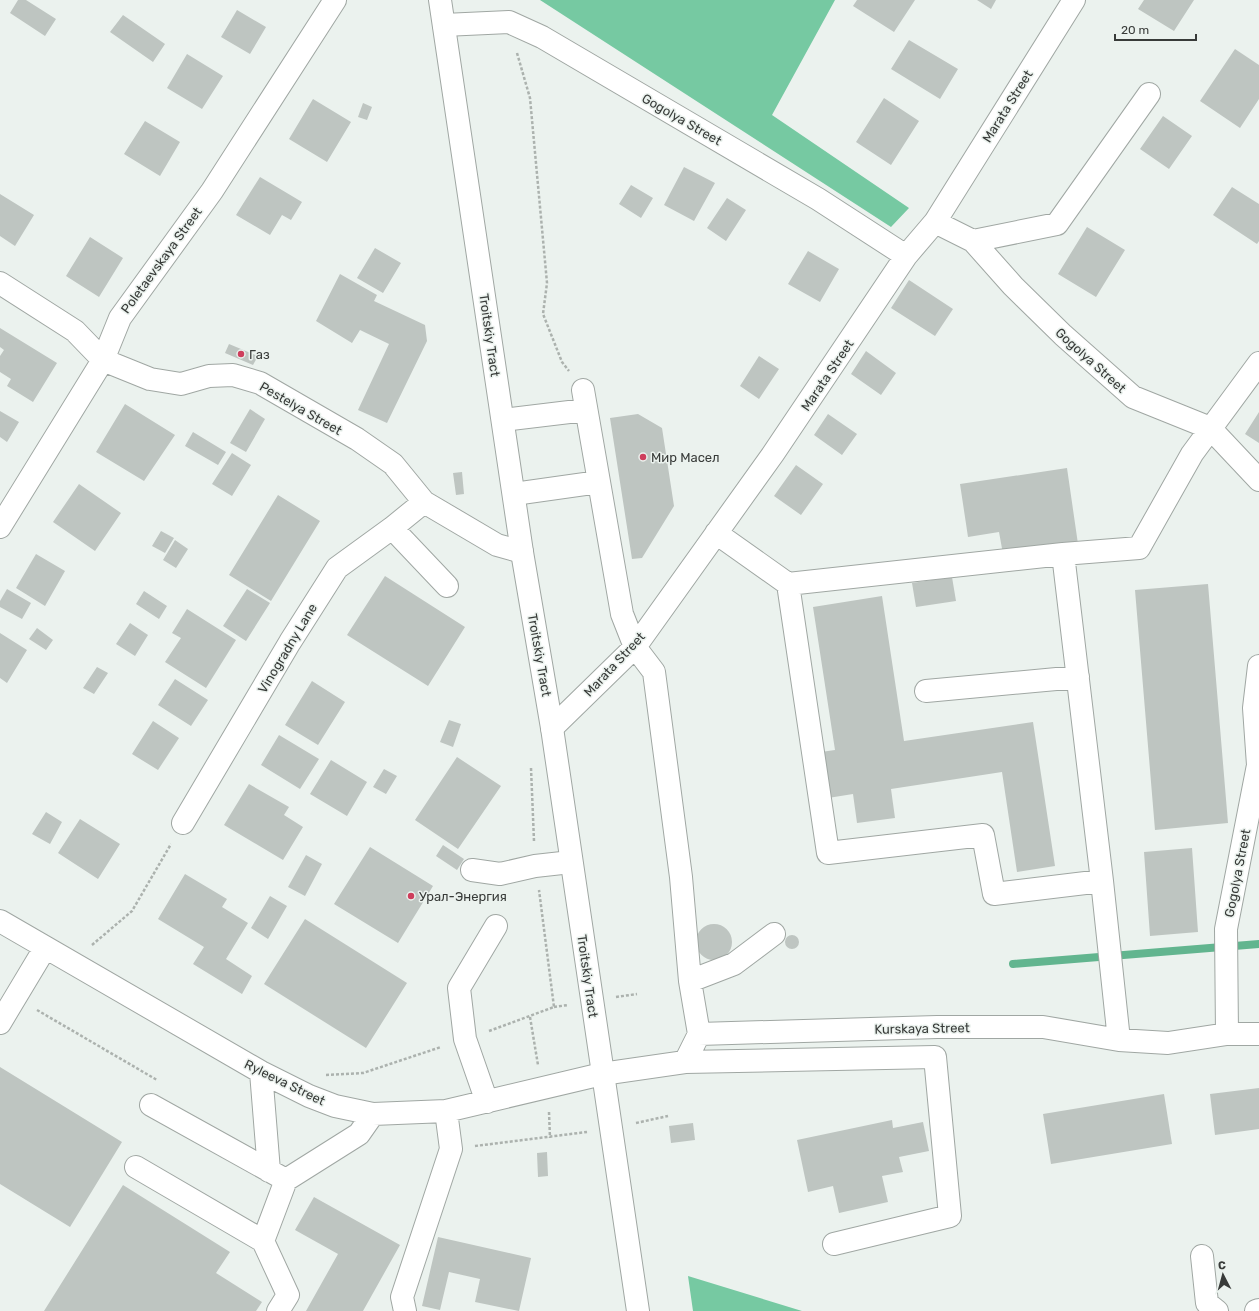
<svg xmlns="http://www.w3.org/2000/svg" width="1259" height="1311" viewBox="0 0 1259 1311" font-family="Rubik,sans-serif">
<rect width="100%" height="100%" fill="#ebf2ee"/>
<path fill="#76c9a2" d="M540,0h295l-63,115 137,93 -18,19z
M688,1276l114,35h-109z"/>
<g fill="none" stroke-linecap="round" stroke-linejoin="round">
<path stroke="#62b58f" stroke-width="8" d="M1013,964l246,-20"/>
</g>
<path fill="#bec5c1" d="M18,0h8l30,19 -11,17 -35,-23z
M857,0h58l-21,32 -41,-26z
M977,0h19l-5,9z
M1144,0h50l-20,31 -36,-22z
M237,10l29,17 -16,27 -29,-17z
M123,15l42,29 -12,18 -43,-30z
M909,40l49,29 -18,30 -49,-30z
M1235,49l24,16v34l-19,29 -40,-27z
M187,54l36,22 -21,33 -35,-21z
M884,98l35,23 -28,44 -35,-23z
M313,99l38,23 -24,40 -38,-23z
M363,103l9,4 -5,13 -9,-3z
M1163,116l29,20 -23,33 -29,-20z
M145,121l35,21 -20,34 -36,-22z
M684,167l31,16 -21,38 -30,-16z
M260,177l42,25 -11,18 -9,-5 -12,20 -34,-20z
M631,185l22,13 -12,20 -22,-14z
M1232,187l27,17v37l-2,3 -44,-29z
M0,194l34,21 -19,31 -15,-10z
M727,198l19,12 -20,31 -19,-13z
M1087,227l38,23 -29,47 -38,-23z
M90,237l33,21 -24,39 -33,-21z
M375,248l26,15 -18,30 -26,-15z
M808,251l31,18 -19,33 -32,-18z
M340,274l37,21 -3,6 51,24 2,16 -40,82 -29,-13 31,-66 -29,-14 -8,13 -36,-22z
M909,280l44,29 -18,27 -44,-28z
M0,328l57,35 -24,39 -26,-16 4,-7 -11,-7v-16l4,-6 -4,-3z
M229,344l29,12 -5,9 -28,-12z
M866,351l30,22 -15,22 -30,-21z
M759,356l20,13 -20,30 -19,-13z
M125,404l50,31 -31,46 -48,-29z
M250,409l15,10 -19,33 -16,-9z
M0,411l19,11 -12,20 -7,-5z
M1259,412v31l-14,-9z
M638,414l24,14 12,78 -32,52 -10,1 -22,-141z
M828,414l29,20 -15,21 -28,-20z
M193,432l33,20 -8,13 -33,-19z
M232,453l19,12 -19,31 -20,-12z
M796,465l27,19 -22,31 -27,-19z
M1067,468l11,76 -75,10 -4,-22 -31,5 -8,-53z
M462,472l2,22 -8,1 -3,-22z
M79,484l42,29 -26,38 -42,-29z
M278,495l42,26 -49,80 -42,-26z
M161,531l13,7 -9,15 -13,-7z
M175,540l13,9 -12,19 -13,-8z
M36,554l29,17 -20,35 -29,-18z
M385,576l80,51 -37,59 -81,-51z
M952,577l4,24 -40,6 -4,-24z
M1208,584l20,239 -73,7 -20,-240z
M7,589l24,14 -9,16 -22,-12v-6z
M247,589l23,14 -24,38 -23,-15z
M144,591l23,15 -8,13 -23,-15z
M882,596l22,145 129,-19 22,144 -38,6 -15,-100 -111,17 4,29 -38,5 -4,-29 -25,4 -7,-46 14,-2 -22,-143z
M187,609l49,31 -30,48 -41,-26 16,-24 -9,-5z
M130,623l18,12 -13,21 -19,-12z
M37,628l16,12 -7,10 -17,-11z
M0,633l27,17 -20,33 -7,-5z
M97,667l11,6 -14,21 -11,-6z
M175,679l33,21 -17,26 -33,-21z
M312,681l33,21 -27,43 -33,-20z
M449,720l12,4 -8,23 -13,-5z
M153,721l26,17 -21,32 -26,-16z
M279,735l40,24 -19,30 -39,-24z
M457,757l44,29 -43,63 -43,-29z
M331,760l36,22 -20,34 -37,-22z
M384,769l13,7 -11,18 -13,-7z
M249,784l40,23 -5,8 19,12 -20,33 -59,-35z
M46,812l16,10 -12,22 -18,-10z
M80,819l40,25 -22,35 -40,-26z
M443,845l21,14 -7,11 -21,-14z
M370,847l63,39 -35,57 -64,-39z
M1192,848l6,84 -48,4 -6,-84z
M306,855l16,9 -17,32 -17,-9z
M185,874l42,25 -5,8 26,16 -22,36 26,17 -10,18 -49,-30 11,-17 -46,-28z
M270,896l17,10 -19,33 -17,-11z
M305,919l102,64 -41,65 -102,-64z
M696 942a18 18 0 1 1 36 0a18 18 0 1 1-36 0Z
M785 942a7 7 0 1 1 14 0a7 7 0 1 1-14 0Z
M0,1067l122,75 -52,85 -70,-43z
M1259,1088v41l-44,6 -5,-41z
M1164,1094l8,50 -121,20 -8,-50z
M892,1120l1,8 30,-6 6,29 -30,6 4,15 -21,4 6,26 -49,11 -6,-27 -25,6 -11,-52z
M693,1123l2,17 -24,3 -2,-17z
M547,1152l1,24 -10,1 -1,-24z
M123,1185l107,67 -14,21 46,29 -6,9h-212z
M314,1197l86,48 -37,66h-57l32,-57 -43,-24z
M438,1237l93,21 -12,53 -44,-9 5,-23 -31,-7 -9,38 -18,-4z"/>
<g fill="none" stroke-linecap="round" stroke-linejoin="round">
<g stroke="#a0a7a3" stroke-width="24">
<path id="minor" d="M444,25l65,-3 33,15 276,162 88,57
M935,222l38,19 40,45 50,49 70,62 77,31 49,52
M973,241l84,-17 92,-130
M0,283l75,48 28,29 47,19 31,5 28,-8 24,-1 27,8 97,56 36,25 31,38 73,43 25,7
M583,390l39,224 13,33 19,25 27,205 9,104 9,53
M503,420l83,-10
M514,494l85,-12
M0,527l103,-167 17,-42 92,-127 123,-191
M392,528l55,58
M716,533l72,51 40,269 155,-18 11,59 108,-13
M1063,554l76,-6 53,-94 67,-91
M788,584l275,-30 39,327 17,159
M926,691l152,-14
M552,728l83,-81 138,-193 133,-198 29,-34 139,-222
M183,823l107,-181 47,-74 55,-40 32,-26
M472,870l28,4 35,-8 36,-4
M0,921l261,151 48,24 26,10 38,8 73,-3 156,-37 83,-12 14,-28 238,-7h106l76,13 49,3 59,-9h32
M690,981l44,-17 40,-30
M0,1023l45,-75
M1227,1034l-1,-105 32,-164 -4,-57 5,-42
M685,1062l250,-5 15,159 -116,28
M261,1072l8,99
M487,1102l-22,-63 -6,-51 37,-62
M151,1105l135,75
M136,1167l127,74
M1202,1256l5,47 10,8
M278,1311l10,-16 -25,-54 23,-61 73,-46 14,-20
M405,1311l-3,-14 49,-148 -5,-38
M1256,1311l3,-1"/>
</g>
<g stroke="#a0a7a3" stroke-width="24">
<path id="major" d="M440,0l82,552 30,176 86,583"/>
</g>
<path stroke="#acb2ae" stroke-width="2.5" stroke-dasharray="3 2" stroke-linecap="butt" d="M517,53l13,45 17,185 -4,31 19,48 7,9
M531,768l3,73
M92,945l40,-34 39,-67
M616,997l21,-3
M554,1007l14,-2
M37,1010l120,70
M530,1017l8,48
M489,1031l65,-24 -15,-117
M326,1075l37,-2 78,-26
M549,1112l1,26
M636,1123l32,-7
M475,1146l112,-14"/>
<use href="#minor" stroke="#fff" stroke-width="22"/>
<use href="#major" stroke="#fff" stroke-width="22"/>
</g>
<g fill="#ce3e5c" stroke="#ebf2ee" stroke-width="1.5">
<circle cx="241" cy="354" r="4"/>
<circle cx="643" cy="457" r="4"/>
<circle cx="411" cy="896" r="4"/>
</g>
<g text-anchor="middle" stroke-width="3" stroke-linejoin="round" paint-order="stroke">
<g font-size="13" fill="#383b39" stroke="#ebf2ee">
<text transform="translate(1007 106) rotate(-58)" y="5">Marata Street</text>
<text transform="translate(682 119) rotate(30)" y="5">Gogolya Street</text>
<text transform="translate(161 260) rotate(-54)" y="5">Poletaevskaya Street</text>
<text transform="translate(490 335) rotate(82)" y="5">Troitskiy Tract</text>
<text transform="translate(1091 360) rotate(42)" y="5">Gogolya Street</text>
<text transform="translate(827 375) rotate(-56)" y="5">Marata Street</text>
<text transform="translate(301 408) rotate(30)" y="5">Pestelya Street</text>
<text transform="translate(287 648) rotate(-59)" y="5">Vinogradny Lane</text>
<text transform="translate(540 655) rotate(80)" y="5">Troitskiy Tract</text>
<text transform="translate(614 664) rotate(-47)" y="5">Marata Street</text>
<text transform="translate(1237 873) rotate(-79)" y="5">Gogolya Street</text>
<text transform="translate(588 976) rotate(82)" y="5">Troitskiy Tract</text>
<text transform="translate(922 1028) rotate(-1)" y="5">Kurskaya Street</text>
<text transform="translate(285 1082) rotate(26)" y="5">Ryleeva Street</text>
</g>
<g font-size="13" fill="#383b39" stroke="#ebf2ee" text-anchor="start">
<text x="249" y="359">Газ</text>
<text x="651" y="462">Мир Масел</text>
<text x="419" y="901">Урал-Энергия</text>
</g>
</g>
<g transform="translate(1223 1275) rotate(354)" stroke="#ebf2ee" stroke-width="3" paint-order="stroke">
<path d="M0-3L7 15L0 10L-7 15Z" fill="#383b39"/>
<text y="-6" font-size="11" font-weight="bold" text-anchor="middle" fill="#383b39">С</text>
</g>
<path d="M1115 34v6h81v-6" fill="none" stroke="#383b39" stroke-width="2"/>
<text x="1121" y="34" font-size="12" fill="#383b39" stroke="#ebf2ee" stroke-width="3" paint-order="stroke">20 m</text>
</svg>
